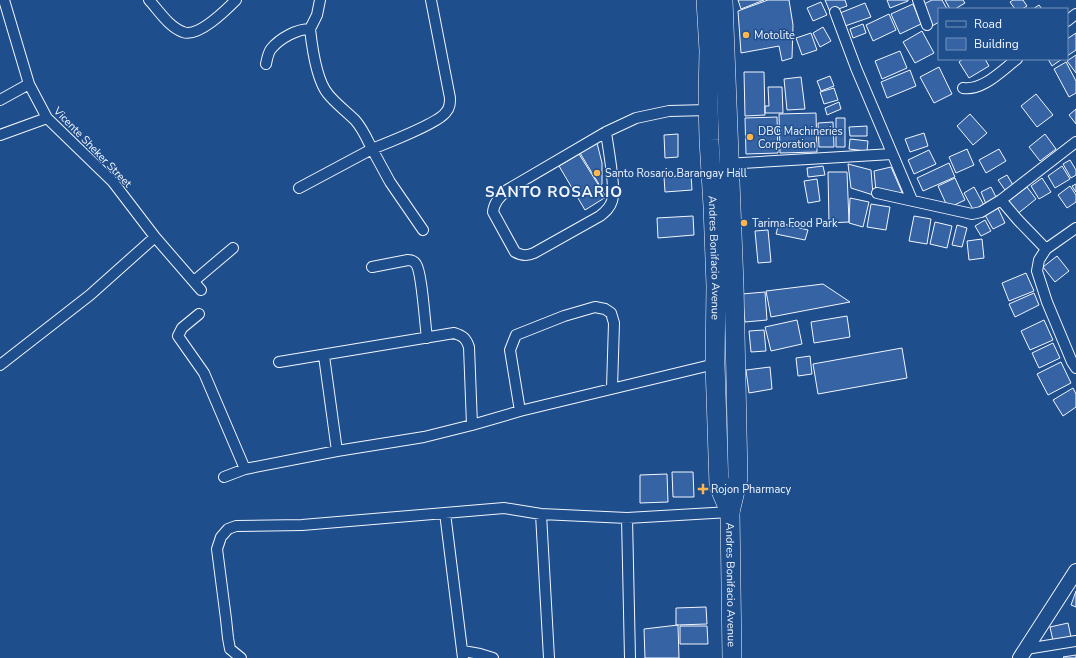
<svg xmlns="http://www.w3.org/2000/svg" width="1076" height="658" viewBox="0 0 1076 658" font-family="'Nunito Sans',sans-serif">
<rect width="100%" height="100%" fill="#1f4e8c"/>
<path fill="#3563a3" stroke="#f2f6ff" d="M738,0h26l-23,9z
M768,0h21l4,25 -1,33 -10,3 -3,-15 -38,7 -3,-42z
M825,0h20l2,6 -17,6z
M887,0h21v1l-18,7z
M932,0h10l5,9h-8v13l-7,4 -10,-21z
M945,0h18l2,3 -10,6h-5z
M1013,0h10l4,6 -5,3h-7l-5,-7z
M821,2l6,13 -14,6 -6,-13z
M865,3l6,14 -26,9 -5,-13z
M913,4l8,20 -21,10 -9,-20z
M1039,5l3,4h-9z
M889,14l7,16 -23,11 -7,-16z
M863,24l3,9 -13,5 -3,-9z
M823,27l8,14 -11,6 -7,-14z
M922,31l12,22 -19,10 -12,-21z
M811,33l6,17 -15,5 -6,-17z
M1076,33v17l-9,6v-17z
M900,51l7,17 -25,11 -7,-18z
M1076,55v18l-9,-12z
M963,59h22l4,7 -20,12 -10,-16z
M1048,59h14l-10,7z
M1066,62l10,19v12l-7,4 -15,-28z
M939,67l13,27 -18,9 -14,-26z
M910,70l6,16 -29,12 -6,-16z
M744,72h20l1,43 -20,1z
M830,76l4,10 -13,5 -4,-10z
M801,77l4,32 -18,1 -3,-31z
M768,87h14l1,26h-18v-7h4z
M834,88l4,12 -14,4 -4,-12z
M1036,94l17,21 -16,12 -16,-21z
M839,102l2,7 -14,6 -2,-7z
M1076,109v15l-7,-9z
M816,113l1,39 -37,1 -1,-39z
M970,114l17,19 -14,12 -16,-19z
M777,117l1,36 -32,1 -1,-36z
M836,118h9v29h-9z
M833,122l1,25h-15l-1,-24z
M867,126v10h-17l-1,-9z
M924,133l4,13 -18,6 -5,-13z
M678,134v23l-13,1 -1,-23z
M1045,134l11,15 -16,12 -11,-14z
M850,139l18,2 -1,10 -18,-2z
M597,143l5,20v21l-2,2 -20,-33z
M967,149l7,16 -18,8 -7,-16z
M999,149l7,12 -20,12 -7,-13z
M929,150l7,14 -22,10 -6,-14z
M579,154l27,43 -21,13 -26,-44z
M1070,160l6,10v5l-5,3 -8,-14z
M949,163l6,14 -32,14 -6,-13z
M848,164l23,6 2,25 -22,-7z
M823,166l2,9 -17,2 -1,-9z
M1062,166l8,13 -15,9 -7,-12z
M891,167l13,30 -28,-6 -2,-20z
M828,172h19l2,50 -20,1z
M691,175l1,15 -27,2 -1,-15z
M1007,175l6,10 -8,5 -7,-10z
M955,178l10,22 -17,8 -10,-22z
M1042,178l9,14 -12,7 -8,-13z
M817,179l3,22 -12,2 -4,-22z
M1076,184v8l-4,-6z
M1070,186l6,9v7l-9,6 -9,-13z
M974,187l11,20 -10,6 -11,-20z
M991,187l6,12 -11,5 -5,-12z
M1027,187l9,12 -20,16 -10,-12z
M850,198l19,4 -6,25 -14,-4z
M871,204l19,3 -4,23 -19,-3z
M998,208l7,15 -12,6 -8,-14z
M693,216l1,19 -36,3 -1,-20z
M914,216l17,3 -4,25 -18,-3z
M985,220l6,11 -10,5 -6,-10z
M935,222l17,4 -5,22 -17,-4z
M779,223l29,7 -3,10 -29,-6z
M957,225l10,3 -5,19 -10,-2z
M768,230l3,32 -13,1 -3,-32z
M982,239l2,19 -15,2 -2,-19z
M1057,256l12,15 -14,11 -12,-15z
M1026,273l8,18 -25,10 -7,-18z
M823,284l27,18 -79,15 -5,-26z
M765,292l2,28 -22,2 -3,-28z
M1034,293l5,12 -24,12 -6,-13z
M847,316l3,21 -36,6 -3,-21z
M797,320l5,24 -31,7 -6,-24z
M1044,320l9,20 -23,10 -9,-19z
M764,330l2,21 -15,1 -2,-21z
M1053,343l7,15 -21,10 -7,-15z
M902,348l5,30 -89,16 -5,-30z
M810,356l2,18 -14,2 -2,-18z
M1061,362l10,21 -23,12 -11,-21z
M770,367l2,22 -23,4 -3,-23z
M1073,388l3,6v13l-13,9 -10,-16z
M672,472h21l1,25h-21z
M667,474l1,28 -28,1v-28z
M1076,591v16l-5,-2z
M706,607l1,17 -31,1v-17z
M1068,623l3,14 -18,4 -3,-14z
M678,625l1,33h-34l-1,-29z
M680,626h27l1,18h-28z
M1076,655v3h-12l-1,-1z"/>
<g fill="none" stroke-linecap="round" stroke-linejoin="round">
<g stroke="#f2f6ff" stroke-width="12">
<path id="street" d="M4,0l25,84 18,34 66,64 42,55 46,53
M149,0c10,11 20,27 34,32 15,6 43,-22 53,-32
M918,0l9,25
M835,12l21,56 56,132
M1067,21l9,-7
M266,64c1,-5 2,-11 5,-15 9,-11 26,-20 39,-20l7,-14 3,-15
M963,88c20,3 39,-18 54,-29
M0,100l29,-16
M606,132c2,16 10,56 6,69 -2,7 -7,11 -12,15l-66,37c-7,3 -12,3 -19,-1l-22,-40c1,-10 7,-15 14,-22l99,-58 30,-14 33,-7 39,-1
M0,135l47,-17
M725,164l167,-10
M299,188l73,-39c-5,-10 -9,-20 -17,-29 -9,-9 -19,-16 -27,-26 -11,-13 -16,-47 -18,-65
M877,193l95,21 9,-2 20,-12 75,-58
M1001,200l17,20 28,29
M1076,228l-30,21 -7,11 -2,11 10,31 25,60 4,6
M423,230l-33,-48 -18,-33c15,-6 67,-26 74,-37 4,-4 4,-9 4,-14l-19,-98
M372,267l36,-7c3,0 6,1 8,4 6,8 9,61 11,74
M194,281l39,-33
M199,314l-17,14 -4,8 26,37 41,96
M324,356l13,95
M279,362l175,-29c9,3 12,5 15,14l3,78
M0,365l90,-70 65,-58
M520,411l-10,-61 6,-15 48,-19 31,-9 10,2 6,4 3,10 -2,65
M224,477l21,-8 92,-18 87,-14 48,-12 48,-14 195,-47
M445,513l18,145
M541,514l8,144
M627,518l3,140
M1026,649l50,-8
M463,651l17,3 13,4
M241,658l-11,-9 -2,-11 -2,-19 -9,-70 4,-12 7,-8 8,-3 66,-1 202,-17 37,6 86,4 103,-6"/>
</g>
<g stroke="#f2f6ff" stroke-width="16">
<path id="secondary" d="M1020,658l56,-87"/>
</g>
<g stroke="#f2f6ff" stroke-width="20">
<g id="highway">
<path id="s1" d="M706,0l3,51 -1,47 1,42 4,66 3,80 -1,78 4,122 11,26"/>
<path id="s2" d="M723,0l11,285 4,193 -8,34 2,146"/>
</g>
</g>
<use href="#street" stroke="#1f4e8c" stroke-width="10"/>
<use href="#secondary" stroke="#1f4e8c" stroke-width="14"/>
<use href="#highway" stroke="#1f4e8c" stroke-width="19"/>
</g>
<g fill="#ffb74d" stroke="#1f4e8c" stroke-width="1.5">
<circle cx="746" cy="35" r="4"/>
<circle cx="750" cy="137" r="4"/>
<circle cx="597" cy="173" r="4"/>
<circle cx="744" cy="223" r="4"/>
<path d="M701 483h4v4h4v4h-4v4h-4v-4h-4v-4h4z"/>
</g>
<g text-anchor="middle" stroke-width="3" stroke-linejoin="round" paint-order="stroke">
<g font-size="11" fill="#f2f6ff" stroke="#1f4e8c" text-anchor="start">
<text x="754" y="39">Motolite</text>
<text x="758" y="135">DBC Machineries<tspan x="758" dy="13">Corporation</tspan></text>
<text x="605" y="177">Santo Rosario Barangay Hall</text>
<text x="752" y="227">Tarima Food Park</text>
<text x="711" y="493">Rojon Pharmacy</text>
</g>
<g font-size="11" fill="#f2f6ff" stroke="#1f4e8c">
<text transform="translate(93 147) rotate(46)" y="4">Vicente Sheker Street</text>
<text dy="4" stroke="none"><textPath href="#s1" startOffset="258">Andres Bonifacio Avenue</textPath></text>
<text dy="4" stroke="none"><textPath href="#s2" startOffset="586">Andres Bonifacio Avenue</textPath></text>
</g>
<g font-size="15" font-weight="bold" letter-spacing="1" fill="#f2f6ff" stroke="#1f4e8c">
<text x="554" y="197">SANTO ROSARIO</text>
</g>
</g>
<rect x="938" y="8" width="130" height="52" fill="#1f4e8c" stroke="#7391ba"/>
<rect x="946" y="21" width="20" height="6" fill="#1f4e8c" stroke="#7391ba"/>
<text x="974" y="28" font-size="12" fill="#f2f6ff">Road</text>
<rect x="946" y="38" width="20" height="12" fill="#3563a3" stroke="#7391ba"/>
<text x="974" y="48" font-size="12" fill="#f2f6ff">Building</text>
</svg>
